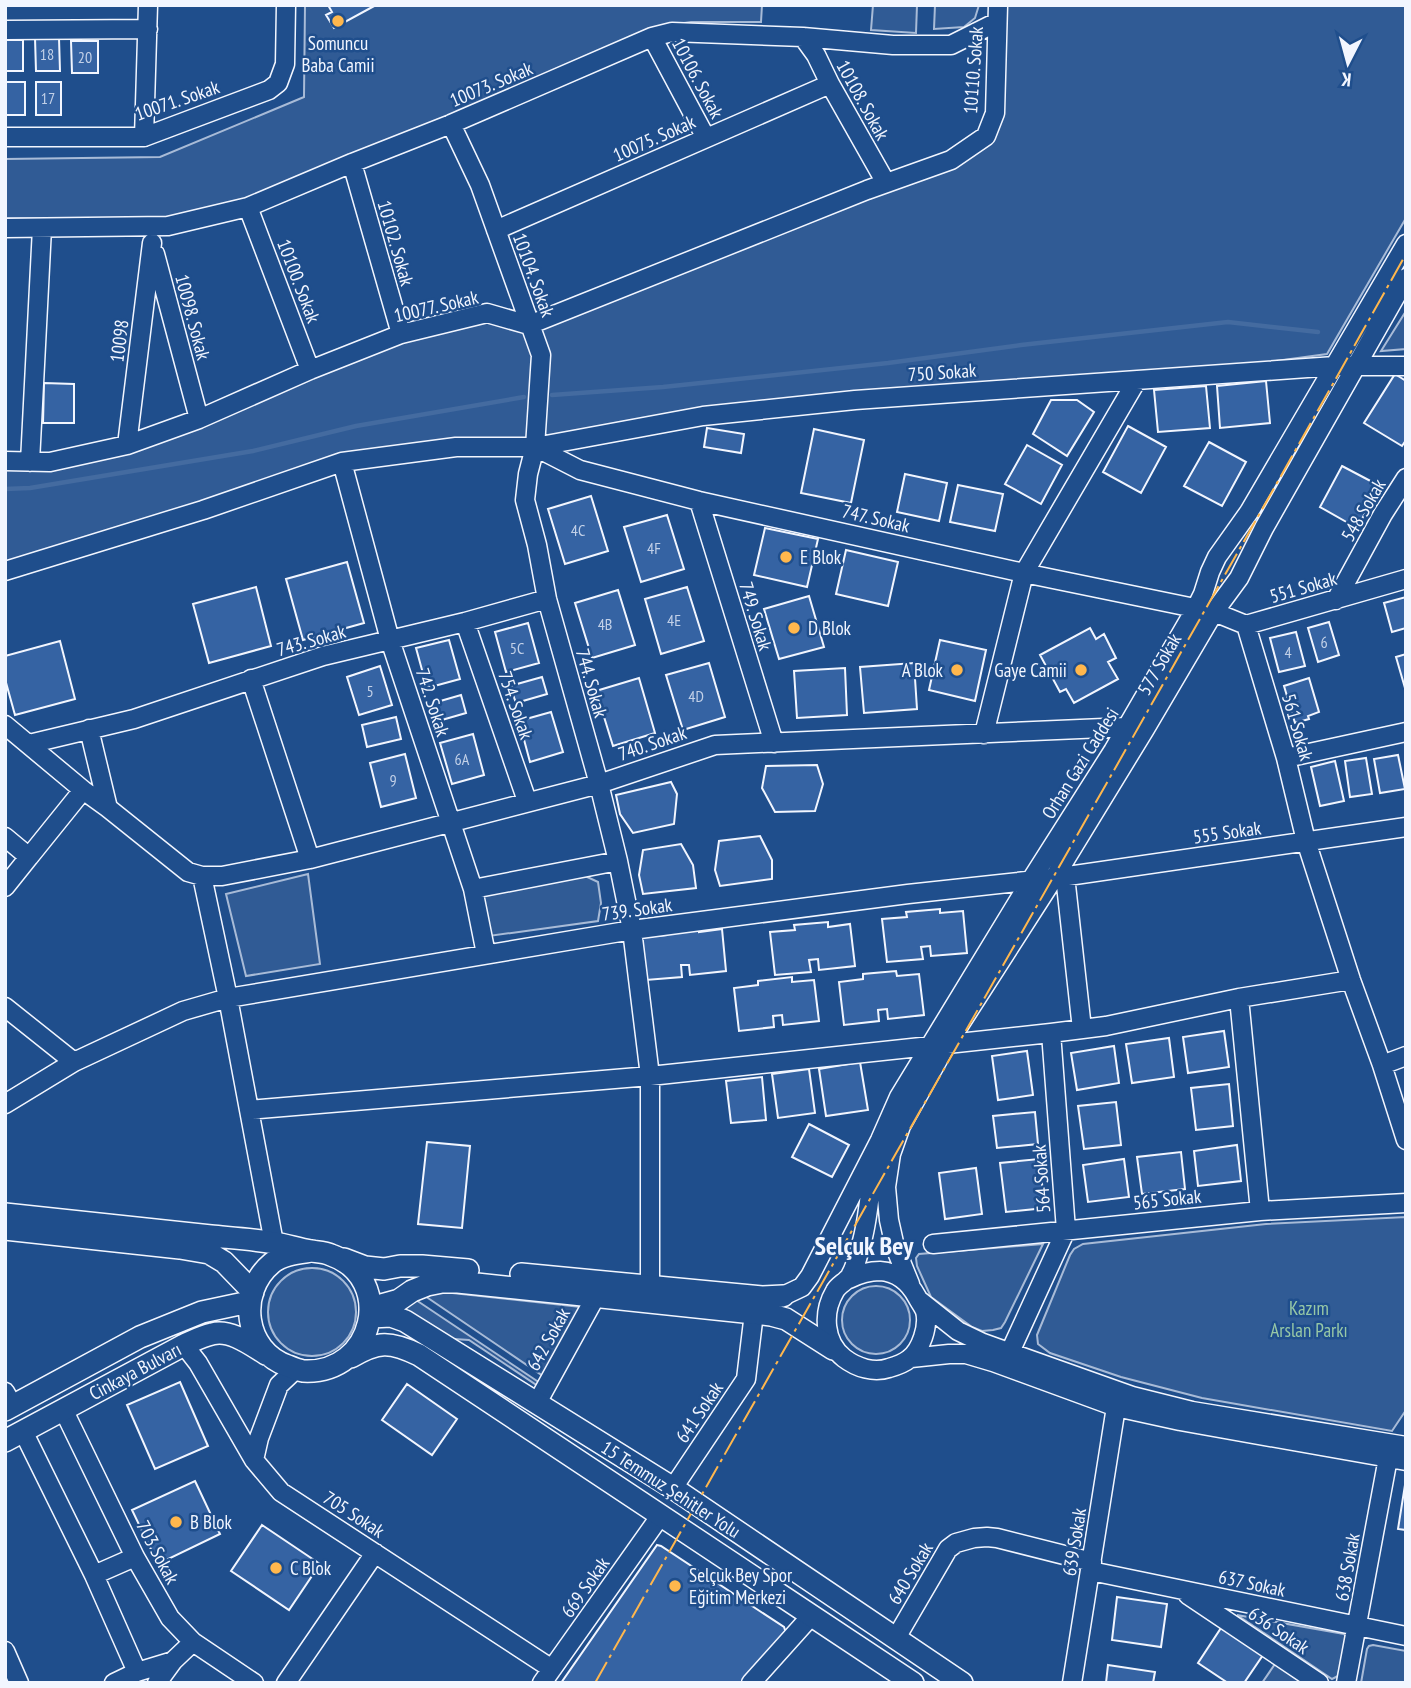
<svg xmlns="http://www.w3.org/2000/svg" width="1411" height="1688" viewBox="0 0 1411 1688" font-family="'PT Sans Narrow',sans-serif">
<rect width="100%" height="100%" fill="#1f4e8c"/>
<path fill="#305b95" stroke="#a8bbd7" stroke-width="2" d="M305,5h457l-1,17h-70l-28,4 -210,94 -262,99 -44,1 -142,-2v-59l155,-2 144,-60z
M873,5h44l-1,28 -45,-3z
M935,5h44l-4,13 -11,9 -30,2z
M1005,5h401v213l-79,136 -190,26 -282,20 -320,47 -193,15 -337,109v-110l122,-16 183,-75 177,-57 42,12 457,-189z
M1406,311v38l-25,2z
M308,874l12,90 -74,12 -20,-82z
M583,875l15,7 3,21 -3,18 -109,15 -12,-43z
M1406,1217v193l-14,21 -190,-33 -81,-21 -71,-24 -12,-9 -1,-9 33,-80 4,-6 9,-5 183,-20z
M1043,1244l-38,78 -4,6 -8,2 -11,1 -10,-4 -41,-30 -14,-31 -1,-8 3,-4z
M268 1312a44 44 0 1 1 88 0a44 44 0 1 1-88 0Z
M842 1320a34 34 0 1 1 68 0a34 34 0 1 1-68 0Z
M443,1292l138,15 -38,69 -118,-80z
M416,1300l124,83 -2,3 -69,-46 -15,-1 -46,-26 -2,-5z
M1237,1615l107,19 2,3 -8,39 -6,3z
M1373,1645l33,6v32h-45l6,-34 2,-3z
M1275,1664l28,19h-41z"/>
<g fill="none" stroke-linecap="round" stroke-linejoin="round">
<path stroke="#446ba0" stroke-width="4.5" d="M552,395l111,-8 225,-24 133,-18 207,-23 90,10
M5,489l25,-1 223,-37 103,-25 168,-29"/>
</g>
<path fill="#3563a3" stroke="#f2f6ff" stroke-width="2" d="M328,5h48l-42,23 -8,-13 6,-3z
M35,38h24l1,33h-24z
M5,40h18v31h-18z
M71,41h27v32h-26z
M5,82h20v33h-20z
M36,82h25v33h-25z
M1395,374l11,7v59l-4,6 -38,-23z
M1266,381l4,42 -50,5 -3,-42z
M44,383l30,1v39h-31z
M1206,386l4,42 -52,4 -4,-42z
M1051,400h26l17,12 -27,44 -34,-22z
M1128,426l38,21 -25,46 -38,-21z
M707,428l37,6 -3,19 -37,-6z
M814,429l50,11 -13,63 -50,-10z
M1209,442l37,20 -24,44 -38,-20z
M1027,445l35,20 -21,39 -36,-20z
M1342,466l38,20 -23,42 -37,-21z
M905,474l42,9 -8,38 -42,-9z
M958,485l45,9 -8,37 -45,-9z
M591,496l17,55 -43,13 -17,-55z
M667,515l17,54 -43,13 -17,-55z
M765,528l53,11 -11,48 -53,-12z
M846,550l52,12 -10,44 -52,-12z
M347,562l17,61 -61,17 -17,-61z
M256,587l15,59 -62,17 -16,-59z
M687,587l17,54 -43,13 -16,-55z
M618,590l17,55 -43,13 -17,-55z
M809,596l15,51 -45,12 -15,-50z
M1406,597v31l-14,4 -8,-29z
M1329,622l10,33 -21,7 -10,-34z
M528,623l11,40 -33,9 -11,-40z
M1090,628l6,11 8,-5 12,24 -8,4 10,17 -44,24 -8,-14 -6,3 -20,-37z
M1296,632l9,34 -26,6 -9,-34z
M449,640l11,39 -33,9 -11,-40z
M940,640l46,10 -11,51 -46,-11z
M60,641l15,58 -60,16 -10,-36v-23z
M1406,654v34h-1l-9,-31z
M709,663l16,54 -42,13 -17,-55z
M914,663l3,46 -53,4 -4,-46z
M380,666l12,39 -33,10 -12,-38z
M845,668l2,47 -50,3 -3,-47z
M542,677l5,17 -31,9 -6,-17z
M639,678l16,55 -42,13 -17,-55z
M1309,678l10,34 -11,4 1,3 -14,4 -11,-37z
M461,695l5,18 -31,9 -5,-18z
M551,712l12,40 -33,10 -11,-41z
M396,717l5,22 -34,8 -5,-22z
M473,734l11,41 -32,9 -12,-41z
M405,754l11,44 -35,9 -11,-44z
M1398,755l7,34 -25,4 -6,-34z
M1366,758l6,36 -22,3 -5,-36z
M1335,761l9,40 -24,5 -9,-39z
M817,765l6,19 -8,27 -40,1 -13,-24 4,-22z
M671,782l6,12 -3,30 -41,9 -13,-19 -4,-19z
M760,836l12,24v19l-52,7 -5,-16 4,-29z
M681,844l12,21 3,23 -53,6 -4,-19 4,-25z
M940,909v4l23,-2 4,42 -36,3 -1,-10 -9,1 2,12 -36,3 -5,-43 25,-2 -1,-5z
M828,922v5l22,-3 5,42 -36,4 -1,-11 -9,1 2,12 -36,3 -5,-43 25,-2 -1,-5z
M699,927v5l23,-3 4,42 -36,4 -1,-10h-8l1,12 -36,3 -4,-43 24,-2 -1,-5z
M896,971l1,5 22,-2 5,41 -36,4 -1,-10 -9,1 1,11 -35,4 -5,-43 24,-3v-5z
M792,977v5l22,-2 5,41 -36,4 -1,-10 -9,1 1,11 -35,4 -5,-43 24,-3v-4z
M1224,1031l5,36 -41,6 -5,-36z
M1169,1038l5,39 -42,6 -6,-39z
M1114,1046l5,37 -42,7 -6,-37z
M1027,1051l6,44 -35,5 -6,-44z
M860,1062l8,48 -42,6 -7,-47z
M809,1069l6,44 -37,5 -6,-44z
M762,1077l4,43 -35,3 -5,-42z
M1229,1084l4,42 -37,4 -5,-42z
M1116,1102l5,43 -37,4 -6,-43z
M1035,1112l3,32 -41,4 -4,-32z
M809,1124l40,21 -17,32 -40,-20z
M427,1142l43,4 -8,82 -44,-4z
M1237,1145l4,36 -43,5 -4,-35z
M1181,1152l4,37 -43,5 -5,-37z
M1039,1159l6,49 -39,4 -6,-49z
M1124,1159l5,38 -41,5 -5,-37z
M976,1168l6,46 -37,5 -6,-46z
M180,1382l28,64 -53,23 -28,-64z
M407,1384l50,35 -25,36 -50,-35z
M195,1481l25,53 -62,30 -26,-54z
M1405,1485h1v45l-8,-1z
M262,1525l58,39 -31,46 -58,-39z
M657,1545l4,1 123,81 2,6 -45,50h-180z
M1117,1597l50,7 -6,43 -49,-7z
M1221,1628l42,27 -19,28h-16l-30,-20z
M1108,1665l47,7 -2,11h-47z"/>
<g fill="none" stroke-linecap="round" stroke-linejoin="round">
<g stroke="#f2f6ff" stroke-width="21">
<path id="minor" d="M5,30l143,-1
M652,37l54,101
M803,37l13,18 14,29 56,99
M451,124l29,61 61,170 -6,92 -7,27 -3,26 12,45 10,54 52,185 19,77 14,69 18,146v210
M5,137h139l125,-47 9,-7 7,-19 1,-59
M144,137l4,-132
M352,163l49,171
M248,207l62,163
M5,228l163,-2 80,-19 104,-44 99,-39 201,-87 20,-5 131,5 90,8h58l46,-23
M496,230l334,-146
M155,254l44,165
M127,445l25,-202
M535,447l45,23 119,31 325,72 190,39 32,13 160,-46
M5,461l45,1 77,-17 72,-26 111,-49 91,-36 86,-21 42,12 338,-135 84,-30 35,-24 9,-23 3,-108
M30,462l12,-234
M342,462l48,178 83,249 13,65
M699,501l75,242
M5,571l198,-61 139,-48 114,-15h79l168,-31 152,-16 480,-34h71
M1336,600l47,-86 23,-36
M465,622l62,179
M1246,625l40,133 20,83 45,139 31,85 24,75
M251,679l59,180
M5,725l78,65
M984,734l40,-161 113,-193
M29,744l105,-25 189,-63 142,-34 82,-23
M1286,758l120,-26
M108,808l80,64 14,4h20l88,-17 289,-75 116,-39 412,-18
M5,837l24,20 54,-67 25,18 -19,-79
M202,876l26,122 46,245
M1065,876l17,153
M5,887l24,-30
M473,889l145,-28
M1239,998l21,213
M5,1007l69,55
M1382,1065l24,-9
M5,1104l69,-42 109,-51 45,-13 404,-68 276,-36 146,-16 352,-51
M249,1110l401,-34 401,-43 55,-7 133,-28 112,-18
M933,1244l327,-33 146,-8
M849,1279c10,-5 19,-8 31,-8 17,1 29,11 37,26 2,4 6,9 8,14 4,15 -4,39 -16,48 -6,5 -13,7 -20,9 -15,5 -32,0 -45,-10 -20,-16 -22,-45 -9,-67 3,-6 11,-9 15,-15 6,-10 9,-24 12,-35 7,-26 8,-53 12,-80
M910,1284l-15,-37 -6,-27 -3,-33 5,-33 10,-28 43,-77 113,-176 88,-144 69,-117 25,-34 25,-50 142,-250
M783,1296l19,-9 8,-11 70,-136 19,-43 134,-220 80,-126 83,-143 7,-14 7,-22 7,-15 32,-45 157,-268
M919,1300l39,31 25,12 149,53 60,15 214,35
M184,1345l14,18 56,97 27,32 271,177
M1010,1352l56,-122 -15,-197
M911,1358l38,-4h17l27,8 123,45 64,14 226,40
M5,1392l8,14
M537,1403l59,-107
M63,1409l72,148 35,61 23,24 61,41
M23,1431l71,144 43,97
M254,1460l5,-22 20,-53 17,-16
M673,1488l73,-109 8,-66
M1091,1571l315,65
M94,1575l41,-18
M1188,1595l131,88
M896,1638l52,-89 8,-6 18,-5 13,-1 10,1 95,24
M5,1651l14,32
M114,1683l23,-11 36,-11
M157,1683l16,-22 20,-19
M286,1683l89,-130
M542,1683l119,-168
M751,1683l61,-68
M1072,1683l44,-276
M1346,1683l42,-225"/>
</g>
<g stroke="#f2f6ff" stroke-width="24">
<path id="major" d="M5,1214c69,7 137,15 206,22 21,2 42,3 63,7 13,2 24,6 37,8 7,1 14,1 20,4 65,23 44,120 -28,116 -5,-1 -10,-3 -15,-5 -44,-15 -51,-74 -16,-103 11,-9 27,-10 40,-12
M5,1229l175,19 29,5 15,9 29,30
M344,1259l21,8 19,2 16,-3h22l46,4
M521,1274l241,23 21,-1
M370,1308l29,-8 13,-9 15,-6 15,-3h16l313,33 15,4 47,30
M371,1317l20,-1 14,5 268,167 289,195
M351,1357c27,-16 39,-16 68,-2l494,328
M5,1410l135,-73 62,-25 47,-10
M5,1441l179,-96c9,-4 18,-9 28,-11 18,-5 38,10 54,20"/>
</g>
<use href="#minor" stroke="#1f4e8c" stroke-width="18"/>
<use href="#major" stroke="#1f4e8c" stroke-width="21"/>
<path stroke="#ffb74d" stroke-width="2" stroke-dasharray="24 5 3.5 5" stroke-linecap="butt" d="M595,1683c270,-477 543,-952 811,-1429"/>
</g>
<g fill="#ffb74d" stroke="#1f4e8c" stroke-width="2.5">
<circle cx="338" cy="21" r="7"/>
<circle cx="786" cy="557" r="7"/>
<circle cx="794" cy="628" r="7"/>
<circle cx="957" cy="670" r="7"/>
<circle cx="1081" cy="670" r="7"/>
<circle cx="176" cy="1522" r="7"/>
<circle cx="276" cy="1568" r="7"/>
<circle cx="675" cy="1586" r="7"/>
</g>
<g text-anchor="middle" stroke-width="5" stroke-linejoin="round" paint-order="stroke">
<g font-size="16" fill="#c3d1e8">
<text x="47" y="60">18</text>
<text x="85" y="63">20</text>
<text x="48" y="104">17</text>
<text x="578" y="536">4C</text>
<text x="654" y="554">4F</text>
<text x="674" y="626">4E</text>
<text x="605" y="630">4B</text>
<text x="1324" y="648">6</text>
<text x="517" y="654">5C</text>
<text x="1288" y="658">4</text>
<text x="370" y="697">5</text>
<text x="696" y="702">4D</text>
<text x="462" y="765">6A</text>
<text x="393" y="786">9</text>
</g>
<g font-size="19" fill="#f2f6ff" stroke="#1f4e8c" text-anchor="start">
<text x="338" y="50" text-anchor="middle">Somuncu<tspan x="338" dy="22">Baba Camii</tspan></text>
<text x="800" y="564">E Blok</text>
<text x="808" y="635">D Blok</text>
<text x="943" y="677" text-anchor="end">A Blok</text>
<text x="1067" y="677" text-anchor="end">Gaye Camii</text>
<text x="190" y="1529">B Blok</text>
<text x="290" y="1575">C Blok</text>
<text x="689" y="1582">Selçuk Bey Spor<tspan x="689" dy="22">Eğitim Merkezi</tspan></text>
</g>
<g font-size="19" fill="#f2f6ff" stroke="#1f4e8c">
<text transform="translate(973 70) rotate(-86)" y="7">10110. Sokak</text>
<text transform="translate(698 78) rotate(62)" y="7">10106. Sokak</text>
<text transform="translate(491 84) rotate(-23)" y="7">10073. Sokak</text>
<text transform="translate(177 100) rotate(-19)" y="7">10071. Sokak</text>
<text transform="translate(863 100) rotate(61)" y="7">10108. Sokak</text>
<text transform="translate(654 138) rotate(-24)" y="7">10075. Sokak</text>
<text transform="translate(396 243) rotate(74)" y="7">10102. Sokak</text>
<text transform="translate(534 275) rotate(70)" y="7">10104. Sokak</text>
<text transform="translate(299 281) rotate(69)" y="7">10100. Sokak</text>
<text transform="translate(436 306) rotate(-13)" y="7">10077. Sokak</text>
<text transform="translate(193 317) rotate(75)" y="7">10098. Sokak</text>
<text transform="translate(119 341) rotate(-83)" y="7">10098</text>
<text transform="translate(942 372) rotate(-4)" y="7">750 Sokak</text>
<text transform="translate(1363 510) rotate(-60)" y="7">548 Sokak</text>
<text transform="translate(876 518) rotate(13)" y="7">747. Sokak</text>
<text transform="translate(1303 587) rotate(-16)" y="7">551 Sokak</text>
<text transform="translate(756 616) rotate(73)" y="7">749. Sokak</text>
<text transform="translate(311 640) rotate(-16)" y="7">743. Sokak</text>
<text transform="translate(1159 664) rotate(-60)" y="7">577 Sokak</text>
<text transform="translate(592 683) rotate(74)" y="7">744. Sokak</text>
<text transform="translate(433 702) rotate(72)" y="7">742. Sokak</text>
<text transform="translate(516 705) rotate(71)" y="7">754. Sokak</text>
<text transform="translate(1298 727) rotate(74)" y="7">561 Sokak</text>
<text transform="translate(652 743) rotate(-19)" y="7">740. Sokak</text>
<text transform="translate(1080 763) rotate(-58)" y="7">Orhan Gazi Caddesi</text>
<text transform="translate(1227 832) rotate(-8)" y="7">555 Sokak</text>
<text transform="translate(637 909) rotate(-8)" y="7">739. Sokak</text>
<text transform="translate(1041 1179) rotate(-94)" y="7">564 Sokak</text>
<text transform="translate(1167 1199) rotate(-6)" y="7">565 Sokak</text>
<text transform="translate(548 1339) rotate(-61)" y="7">642 Sokak</text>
<text transform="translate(135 1371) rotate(-28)" y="7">Cinkaya Bulvarı</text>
<text transform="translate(699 1412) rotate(-56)" y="7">641 Sokak</text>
<text transform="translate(671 1489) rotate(33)" y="7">15 Temmuz Şehitler Yolu</text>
<text transform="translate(354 1514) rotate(33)" y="7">705 Sokak</text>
<text transform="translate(1074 1542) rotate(-81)" y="7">639 Sokak</text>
<text transform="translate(158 1552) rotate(62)" y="7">703 Sokak</text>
<text transform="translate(1347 1567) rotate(-80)" y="7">638 Sokak</text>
<text transform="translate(910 1573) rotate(-59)" y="7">640 Sokak</text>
<text transform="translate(1252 1583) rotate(12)" y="7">637 Sokak</text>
<text transform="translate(585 1587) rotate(-55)" y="7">669 Sokak</text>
<text transform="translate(1279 1630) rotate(34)" y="7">636 Sokak</text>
</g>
<g font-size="19" fill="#97c8a6" stroke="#1f4e8c">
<text x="1309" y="1315">Kazım<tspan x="1309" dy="22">Arslan Parkı</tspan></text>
</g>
<g font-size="26" font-weight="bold" fill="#f2f6ff" stroke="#1f4e8c">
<text x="864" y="1255">Selçuk Bey</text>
</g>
</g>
<rect width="1411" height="1688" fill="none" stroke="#f2f6ff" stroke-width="14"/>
<g transform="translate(1348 63) rotate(186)" stroke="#1f4e8c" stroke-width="5" paint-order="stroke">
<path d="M0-5L12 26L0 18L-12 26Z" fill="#f2f6ff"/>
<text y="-10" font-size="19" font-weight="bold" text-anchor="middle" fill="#f2f6ff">K</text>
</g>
</svg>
